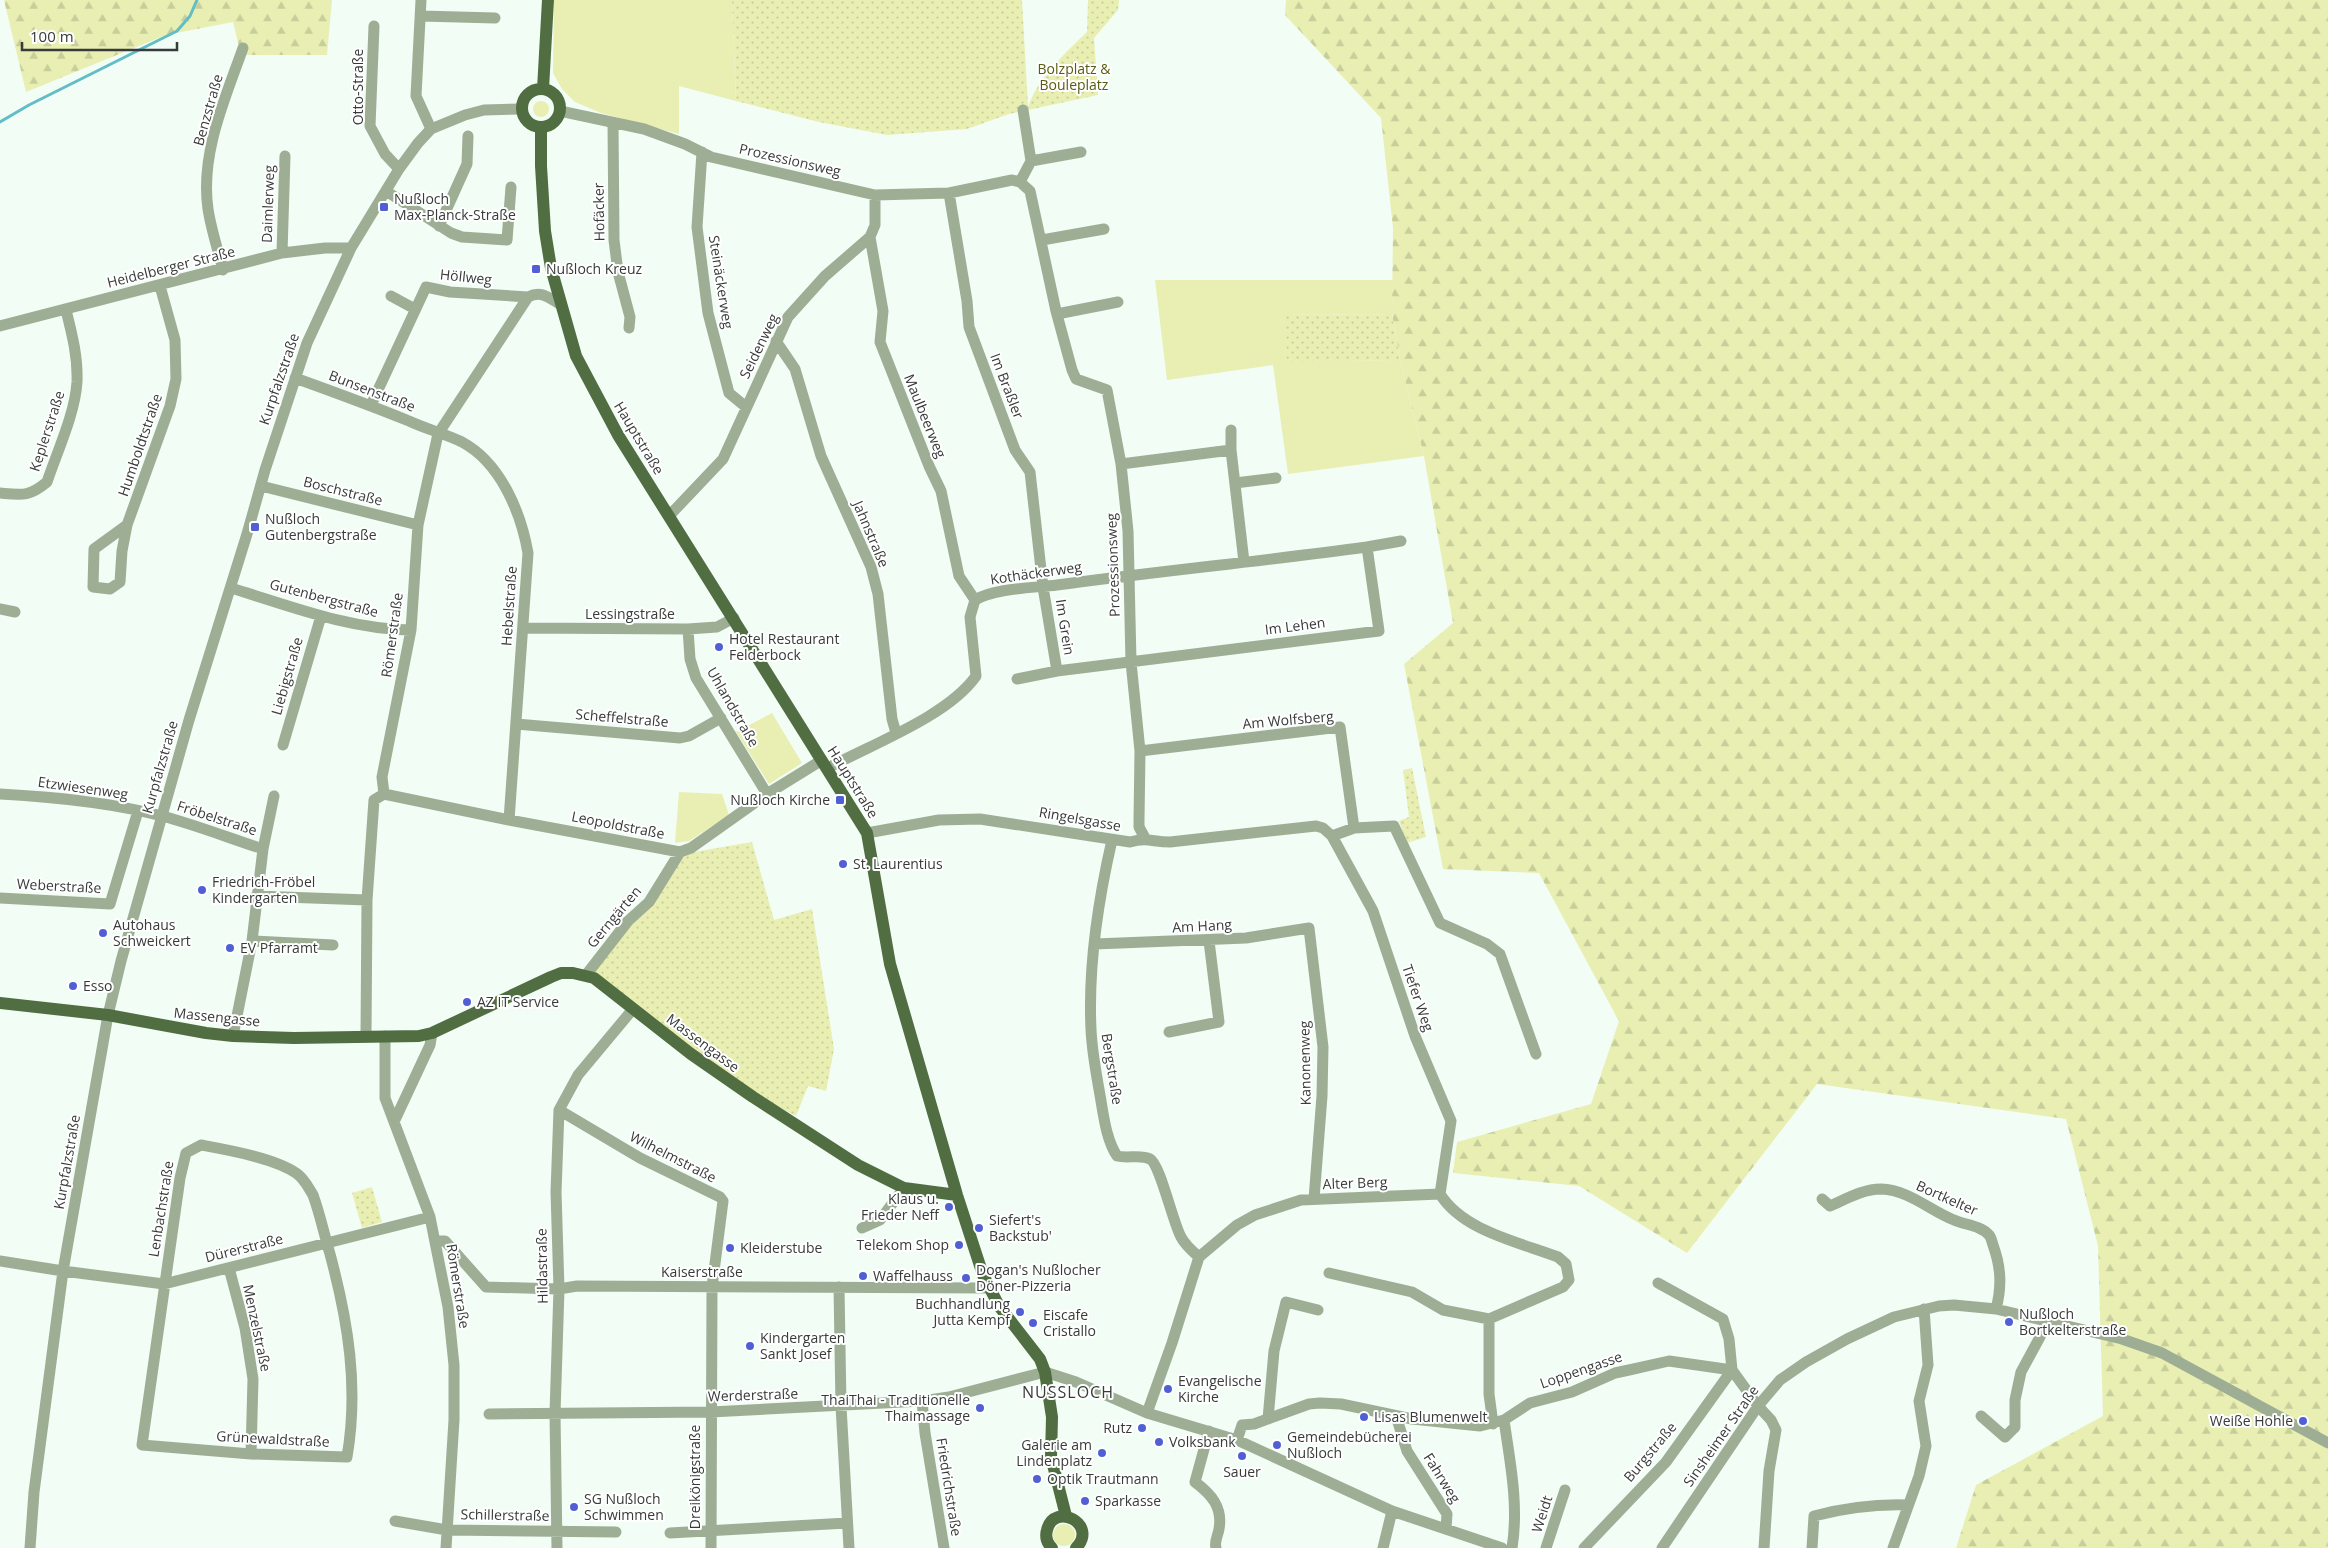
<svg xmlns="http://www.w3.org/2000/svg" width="2328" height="1548" viewBox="0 0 2328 1548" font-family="'Open Sans',sans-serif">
<defs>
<pattern id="forest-firs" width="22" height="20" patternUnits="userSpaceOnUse" patternTransform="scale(1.25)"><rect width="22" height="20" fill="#e9efb2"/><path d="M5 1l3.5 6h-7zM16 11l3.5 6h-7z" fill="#c8ce9a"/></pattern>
<pattern id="park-dots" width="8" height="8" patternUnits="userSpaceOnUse" patternTransform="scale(1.25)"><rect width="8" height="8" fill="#e9efb2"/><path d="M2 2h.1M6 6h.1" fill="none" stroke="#c8ce9a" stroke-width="1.8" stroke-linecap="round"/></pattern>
</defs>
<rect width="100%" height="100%" fill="#f2fdf6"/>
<path fill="#e9efb2" d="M554,0h178l4,101 -57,-15v48l-78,-21 -26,-11 -13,-13 -9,-16z
M533 109a8 8 0 1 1 16 0a8 8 0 1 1-16 0Z
M1155,280h238l-1,34 -105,1v46l113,-1 24,96 -136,18 -15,-109 -106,15z
M772,713l30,50 -33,21 -33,-52z
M679,792l43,2 7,21 -40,26 -14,2z
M1053 1535a11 11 0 1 1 22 0a11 11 0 1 1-22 0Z"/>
<path fill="url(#forest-firs)" d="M4,0h328l-5,55h-86l-8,-33 -67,13 -140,57z
M1286,0h1042v1548h-372l20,-63 127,-69 -5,-170 -32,-127 -249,-35 -130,169 -108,-67 -126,-13 4,-31 134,-38 28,-83 -80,-148 -96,-4 -39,-205 49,-41 -29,-167 -24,-96 -8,-46 1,-86 -12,-110 -96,-103z"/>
<path fill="url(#park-dots)" d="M732,0h290l6,107c10,-29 37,-54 59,-75l1,-32h31l-1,10 -24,28 4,57 -89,19 -42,15 -80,6 -68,-13 -83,-21z
M1392,314l8,46 -113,2 -1,-47z
M1412,768l14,69 -19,6 -8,-22 10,-4 -6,-47z
M752,842l22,78 38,-11 22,140 -8,42 -18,-5 -12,30c-74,-37 -137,-94 -202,-145l88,-117z
M372,1187l10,35 -20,6 -10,-35z"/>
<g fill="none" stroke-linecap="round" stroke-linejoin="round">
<path stroke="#61bdc6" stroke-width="3" d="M0,122l29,-17 148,-74 13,-15 7,-16"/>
<path stroke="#9dae95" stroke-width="11" d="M421,0l-5,96 15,33
M421,16l74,2
M374,26l-4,100 15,28 14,15
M560,111l84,18 41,15 26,13 164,38 74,-2 63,-13 8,2 10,9 26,120 16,59 4,9 31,11 14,74 7,67 3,131 9,89 -1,69v7l6,11
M613,123l1,117 4,32 12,45 -1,11
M702,152l-5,75 11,86 21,80 17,14
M1031,161l50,-9
M1020,182l11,-21 -8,-51
M386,191l65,42 11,4 45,3 4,-53
M439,226l28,-62 1,-28
M870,237l13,74 -3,31 49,124 12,25 18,85 16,24
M1042,240l62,-11
M282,253l3,-97
M223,270c-5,-20 -12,-41 -15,-61 -8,-55 17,-110 35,-161
M391,296l24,13
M1057,314l61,-12
M0,326l282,-73 43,-5h26
M776,341l19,28 26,87 50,111 7,27 14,125 4,14
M295,378c39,14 77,28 114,43 17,8 37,13 53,21 39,21 59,71 66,111l-19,267
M371,405l55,-118 24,5 78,5
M1231,430v20l13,112
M1121,464l110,-14
M1235,483l41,-5
M261,486l157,39
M0,493c22,2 29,4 47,-11 10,-30 28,-68 30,-100 1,-25 -5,-48 -11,-72
M669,516l54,-57 65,-142 37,-41 45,-39 5,-12v-30
M127,525l-33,24 -1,38 17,2 10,-7 2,-31 5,-26 43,-119 6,-27 -1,-39 -15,-54
M1367,547l34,-6
M231,588c59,18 117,41 180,42
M0,609l15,3
M523,628l165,1 29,-2 17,-9
M688,629l2,30 6,19 71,116
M1017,679l40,-8
M516,724l164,14 9,-2 32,-18
M283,745l38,-129
M1140,751l200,-24 14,101
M828,768c44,-24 120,-52 148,-92l-6,-59 5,-17c19,-12 59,-12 82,-15 103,-14 207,-24 310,-38l12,84 -322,40 -14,-84 -13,-115 -15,-22 -46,-123 -2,-26 -18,-108
M0,794c54,3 109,8 162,22 34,9 67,22 101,33l-11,92 -19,95
M384,794l-2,-17 29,-147 7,-105 20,-91 90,-137c14,-7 21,1 33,8
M384,794l125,26 171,32 11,-4 76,-54 55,-34
M867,833l72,-13 41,-1 150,23c18,-5 22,0 40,0l146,-16 7,2 9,8 41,75 42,125 36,85 -11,73
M1332,836l22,-8 40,-2 46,97 47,21 13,10 36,100
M1112,840c-14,61 -24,127 -21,189 1,25 6,48 10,72 3,18 6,40 16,55 11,3 23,-2 33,3 10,5 23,64 31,78 4,8 11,14 18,20
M263,849l11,-53
M256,896l111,4
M0,898l110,6 28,-93
M252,941l81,4
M1095,944l151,-6 63,-10 14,119 -1,49 -8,103
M586,975l42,-54 21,-19 31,-50
M1169,1032l50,-10 -10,-81
M366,1036l1,-136 7,-100 10,-6
M385,1036v62l45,119 18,90 6,58v55l-8,128
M559,1110l81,48 80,39 3,4 -11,86 -1,261
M394,1122l36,-77 2,-12
M201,1145c27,5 73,13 95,28 8,5 12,14 17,22 7,19 11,39 17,59 18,67 29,133 17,203l-96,-3 -109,-9 38,-267 6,-25z
M1822,1199l8,7c16,-7 33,-17 51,-17 28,1 48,21 73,31 11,5 26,5 35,15 2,2 3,7 4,10 8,22 9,41 3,64
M862,1228l18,-8 24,-32
M436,1241h9l41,46 73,2 18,-3 412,2
M0,1261l63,10 101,13 266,-67
M229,1268l16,60 8,51 -2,75
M1329,1273l83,19 31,18 46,9 74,-32 6,-7 -3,-16 -8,-7c-39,-15 -95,-26 -118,-63
M1658,1283l65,36 6,20 3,31
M839,1287l2,119 8,142
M1489,1319v75l4,30
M922,1401l3,32 19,115
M1147,1413l25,-70 27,-86 38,-32 18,-10 46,-15 139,-6
M489,1414l222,-2 211,-11 27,-4 96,-25 31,10 71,31 90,27 155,71 110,37
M1396,1416l11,35 40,63 -1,14
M1981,1416l24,21 10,-10v-27l6,-28 19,-35 4,-15
M1268,1419l6,-68 12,-49 32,8
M1504,1420c6,42 15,85 8,128
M1209,1431l-14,51c16,12 28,25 24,47 -1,7 -5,12 -3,19
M1237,1440l5,-15 12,-1 55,-20 11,-1 21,1 71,15 68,7 24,-6 26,-17 42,-11 43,-19 14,-3 40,-9 63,9 26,36 13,14 5,10 -7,41 -5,77
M395,1521l52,9 169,2
M670,1533l177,-10
M30,1548l4,-56 29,-221 45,-256 13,-54 68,-241 58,-186 18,-64 42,-127 44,-95 48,-79 19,-26 13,-14 34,-14 19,-5 38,-1
M557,1548l-2,-135 4,-124 -3,-97 3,-82 19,-35 55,-66
M1383,1548l9,-37
M1546,1548l19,-58
M1584,1548l82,-86 66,-92
M1662,1548l96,-142 22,-26 26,-18 41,-23 47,-22 45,-11 15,-1 42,4 126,30 40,14 166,90
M1812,1548l2,-32c31,-8 61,-12 93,-11
M1893,1548l26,-72 7,-30 -7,-45 9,-36 -4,-56"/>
<path stroke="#516e42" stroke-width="12" d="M543,89l5,-89
M522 108a19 19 0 1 1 38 0a19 19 0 1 1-38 0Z
M541,127v39l4,65 6,37 25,88 42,79 249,398 23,131 67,231 26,80 16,31 41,53 5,13 7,45 -1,40 15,59
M0,1003l108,12 98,18 27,3 61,2 125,-2 13,-3 119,-56 10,-4h12l21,5 97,76 62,43 105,68 46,23 53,7
M1052,1548c-5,-5 -7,-11 -5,-18 7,-29 52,-6 29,18"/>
</g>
<g fill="#515fd5" stroke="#fff" stroke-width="2">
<rect x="379" y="202" width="10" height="10" rx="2.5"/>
<rect x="531" y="264" width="10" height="10" rx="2.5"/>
<rect x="250" y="522" width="10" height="10" rx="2.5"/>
<circle cx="719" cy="647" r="5"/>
<rect x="835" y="795" width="10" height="10" rx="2.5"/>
<circle cx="843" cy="864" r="5"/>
<circle cx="202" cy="890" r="5"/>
<circle cx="103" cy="933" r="5"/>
<circle cx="230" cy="948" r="5"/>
<circle cx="73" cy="986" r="5"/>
<circle cx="467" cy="1002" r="5"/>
<circle cx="949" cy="1207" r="5"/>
<circle cx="979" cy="1228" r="5"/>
<circle cx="959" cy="1245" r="5"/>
<circle cx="730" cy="1248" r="5"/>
<circle cx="863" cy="1276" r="5"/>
<circle cx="966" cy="1278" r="5"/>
<circle cx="1020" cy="1312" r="5"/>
<circle cx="2009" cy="1322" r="5"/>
<circle cx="1033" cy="1323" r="5"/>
<circle cx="750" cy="1346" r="5"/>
<circle cx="1168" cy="1389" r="5"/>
<circle cx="980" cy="1408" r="5"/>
<circle cx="1364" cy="1417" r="5"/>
<circle cx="2303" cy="1421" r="5"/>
<circle cx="1142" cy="1428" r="5"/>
<circle cx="1159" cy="1442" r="5"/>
<circle cx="1277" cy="1445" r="5"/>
<circle cx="1102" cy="1453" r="5"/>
<circle cx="1242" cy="1456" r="5"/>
<circle cx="1037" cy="1479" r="5"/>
<circle cx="1085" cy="1501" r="5"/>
<circle cx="574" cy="1507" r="5"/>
</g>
<g text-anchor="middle" stroke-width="4" stroke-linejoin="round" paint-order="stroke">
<g font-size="14" fill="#575c10" stroke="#fff">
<text x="1074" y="74">Bolzplatz &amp;<tspan x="1074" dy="16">Bouleplatz</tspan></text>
</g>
<g font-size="14" fill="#373b39" stroke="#fff">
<text transform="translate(358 87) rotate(-90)" y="5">Otto-Straße</text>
<text transform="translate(208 110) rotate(-74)" y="5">Benzstraße</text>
<text transform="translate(790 160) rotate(13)" y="5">Prozessionsweg</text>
<text transform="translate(268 204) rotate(-88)" y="5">Daimlerweg</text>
<text transform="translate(599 212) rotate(-91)" y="5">Hofäcker</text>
<text transform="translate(171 267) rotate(-14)" y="5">Heidelberger Straße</text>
<text transform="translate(466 277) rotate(6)" y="5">Höllweg</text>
<text transform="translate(721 282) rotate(81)" y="5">Steinäckerweg</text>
<text transform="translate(759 346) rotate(-64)" y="5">Seidenweg</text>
<text transform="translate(279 379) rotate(-71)" y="5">Kurpfalzstraße</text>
<text transform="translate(1007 386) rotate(69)" y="5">Im Braßler</text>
<text transform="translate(372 391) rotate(21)" y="5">Bunsenstraße</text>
<text transform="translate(925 416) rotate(68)" y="5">Maulbeerweg</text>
<text transform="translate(47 431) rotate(-72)" y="5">Keplerstraße</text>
<text transform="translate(639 438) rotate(59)" y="5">Hauptstraße</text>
<text transform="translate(140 445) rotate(-71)" y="5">Humboldtstraße</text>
<text transform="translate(343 491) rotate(14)" y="5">Boschstraße</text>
<text transform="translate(871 534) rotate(67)" y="5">Jahnstraße</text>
<text transform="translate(1113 565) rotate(-92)" y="5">Prozessionsweg</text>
<text transform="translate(1036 573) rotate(-8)" y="5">Kothäckerweg</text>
<text transform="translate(324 598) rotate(15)" y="5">Gutenbergstraße</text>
<text transform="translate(509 606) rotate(-86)" y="5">Hebelstraße</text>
<text x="630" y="619">Lessingstraße</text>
<text transform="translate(1295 626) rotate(-7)" y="5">Im Lehen</text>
<text transform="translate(1065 627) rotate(81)" y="5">Im Grein</text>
<text transform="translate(392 635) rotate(-82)" y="5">Römerstraße</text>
<text transform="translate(287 676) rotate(-74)" y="5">Liebigstraße</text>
<text transform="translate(733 707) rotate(60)" y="5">Uhlandstraße</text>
<text transform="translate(622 718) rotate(5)" y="5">Scheffelstraße</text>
<text transform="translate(1288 720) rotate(-5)" y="5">Am Wolfsberg</text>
<text transform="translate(160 767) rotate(-74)" y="5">Kurpfalzstraße</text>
<text transform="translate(853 782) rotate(58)" y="5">Hauptstraße</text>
<text transform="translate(83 788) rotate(8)" y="5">Etzwiesenweg</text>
<text transform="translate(217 818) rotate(18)" y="5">Fröbelstraße</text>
<text transform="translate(1080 819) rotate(10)" y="5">Ringelsgasse</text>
<text transform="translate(618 825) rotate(11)" y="5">Leopoldstraße</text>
<text transform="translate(59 886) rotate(3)" y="5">Weberstraße</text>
<text transform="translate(614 917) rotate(-50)" y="5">Gerngärten</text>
<text transform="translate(1202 926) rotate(-3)" y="5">Am Hang</text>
<text transform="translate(1418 998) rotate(71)" y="5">Tiefer Weg</text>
<text transform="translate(217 1017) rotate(6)" y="5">Massengasse</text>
<text transform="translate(703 1043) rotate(37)" y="5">Massengasse</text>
<text transform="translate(1305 1063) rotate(-91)" y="5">Kanonenweg</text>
<text transform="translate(1112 1069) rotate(81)" y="5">Bergstraße</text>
<text transform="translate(673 1157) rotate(27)" y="5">Wilhelmstraße</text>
<text transform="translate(67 1162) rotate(-80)" y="5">Kurpfalzstraße</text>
<text transform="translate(1355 1183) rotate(-2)" y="5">Alter Berg</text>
<text transform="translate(1947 1198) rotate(24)" y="5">Bortkelter</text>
<text transform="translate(161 1209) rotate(-81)" y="5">Lenbachstraße</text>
<text transform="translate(244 1248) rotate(-14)" y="5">Dürerstraße</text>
<text transform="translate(542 1266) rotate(-91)" y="5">Hildastraße</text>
<text x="702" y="1277">Kaiserstraße</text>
<text transform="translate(458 1286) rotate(81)" y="5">Römerstraße</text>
<text transform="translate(257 1328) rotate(78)" y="5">Menzelstraße</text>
<text transform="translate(1581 1370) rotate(-19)" y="5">Loppengasse</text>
<text transform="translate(753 1395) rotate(-2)" y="5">Werderstraße</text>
<text transform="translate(1721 1436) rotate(-55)" y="5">Sinsheimer Straße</text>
<text transform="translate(273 1439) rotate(3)" y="5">Grünewaldstraße</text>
<text transform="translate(1650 1452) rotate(-50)" y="5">Burgstraße</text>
<text transform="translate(695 1477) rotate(-90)" y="5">Dreikönigstraße</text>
<text transform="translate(1442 1478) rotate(58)" y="5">Fahrweg</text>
<text transform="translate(949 1487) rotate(81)" y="5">Friedrichstraße</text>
<text transform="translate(1542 1514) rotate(-72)" y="5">Weidt</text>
<text transform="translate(505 1515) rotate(1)" y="5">Schillerstraße</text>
</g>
<g font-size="14" fill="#373b39" stroke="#fff" text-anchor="start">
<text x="394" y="204">Nußloch<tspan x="394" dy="16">Max-Planck-Straße</tspan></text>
<text x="546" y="274">Nußloch Kreuz</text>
<text x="265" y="524">Nußloch<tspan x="265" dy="16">Gutenbergstraße</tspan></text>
<text x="729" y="644">Hotel Restaurant<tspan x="729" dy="16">Felderbock</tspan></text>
<text x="830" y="805" text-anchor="end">Nußloch Kirche</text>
<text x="853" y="869">St. Laurentius</text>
<text x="212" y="887">Friedrich-Fröbel<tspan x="212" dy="16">Kindergarten</tspan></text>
<text x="113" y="930">Autohaus<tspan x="113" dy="16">Schweickert</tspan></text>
<text x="240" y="953">EV Pfarramt</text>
<text x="83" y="991">Esso</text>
<text x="477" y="1007">AZ IT Service</text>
<text x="939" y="1204" text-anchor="end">Klaus u.<tspan x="939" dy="16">Frieder Neff</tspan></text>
<text x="989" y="1225">Siefert's<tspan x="989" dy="16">Backstub'</tspan></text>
<text x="949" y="1250" text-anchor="end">Telekom Shop</text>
<text x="740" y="1253">Kleiderstube</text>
<text x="976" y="1275">Dogan's Nußlocher<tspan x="976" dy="16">Döner-Pizzeria</tspan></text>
<text x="873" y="1281">Waffelhauss</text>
<text x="1010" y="1309" text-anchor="end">Buchhandlung<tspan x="1010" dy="16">Jutta Kempf</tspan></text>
<text x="2019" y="1319">Nußloch<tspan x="2019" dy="16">Bortkelterstraße</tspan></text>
<text x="1043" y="1320">Eiscafe<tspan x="1043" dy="16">Cristallo</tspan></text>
<text x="760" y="1343">Kindergarten<tspan x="760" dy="16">Sankt Josef</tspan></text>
<text x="1178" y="1386">Evangelische<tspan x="1178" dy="16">Kirche</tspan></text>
<text x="970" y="1405" text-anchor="end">ThaiThai - Traditionelle<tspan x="970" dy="16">Thaimassage</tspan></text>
<text x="1374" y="1422">Lisas Blumenwelt</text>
<text x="2293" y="1426" text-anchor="end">Weiße Hohle</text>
<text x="1132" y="1433" text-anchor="end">Rutz</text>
<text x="1287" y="1442">Gemeindebücherei<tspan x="1287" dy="16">Nußloch</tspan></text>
<text x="1169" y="1447">Volksbank</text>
<text x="1092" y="1450" text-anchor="end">Galerie am<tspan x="1092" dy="16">Lindenplatz</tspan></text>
<text x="1242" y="1477" text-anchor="middle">Sauer</text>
<text x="1047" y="1484">Optik Trautmann</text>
<text x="584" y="1504">SG Nußloch<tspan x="584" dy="16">Schwimmen</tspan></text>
<text x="1095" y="1506">Sparkasse</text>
</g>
<g font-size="16" letter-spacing="1" fill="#373b39" stroke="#fff">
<text x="1068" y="1398">NUSSLOCH</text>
</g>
</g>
<path d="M22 42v8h155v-8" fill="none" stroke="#373b39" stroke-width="2.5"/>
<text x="30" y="42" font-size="15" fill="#373b39" stroke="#ffffff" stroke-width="4" paint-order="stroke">100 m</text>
</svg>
